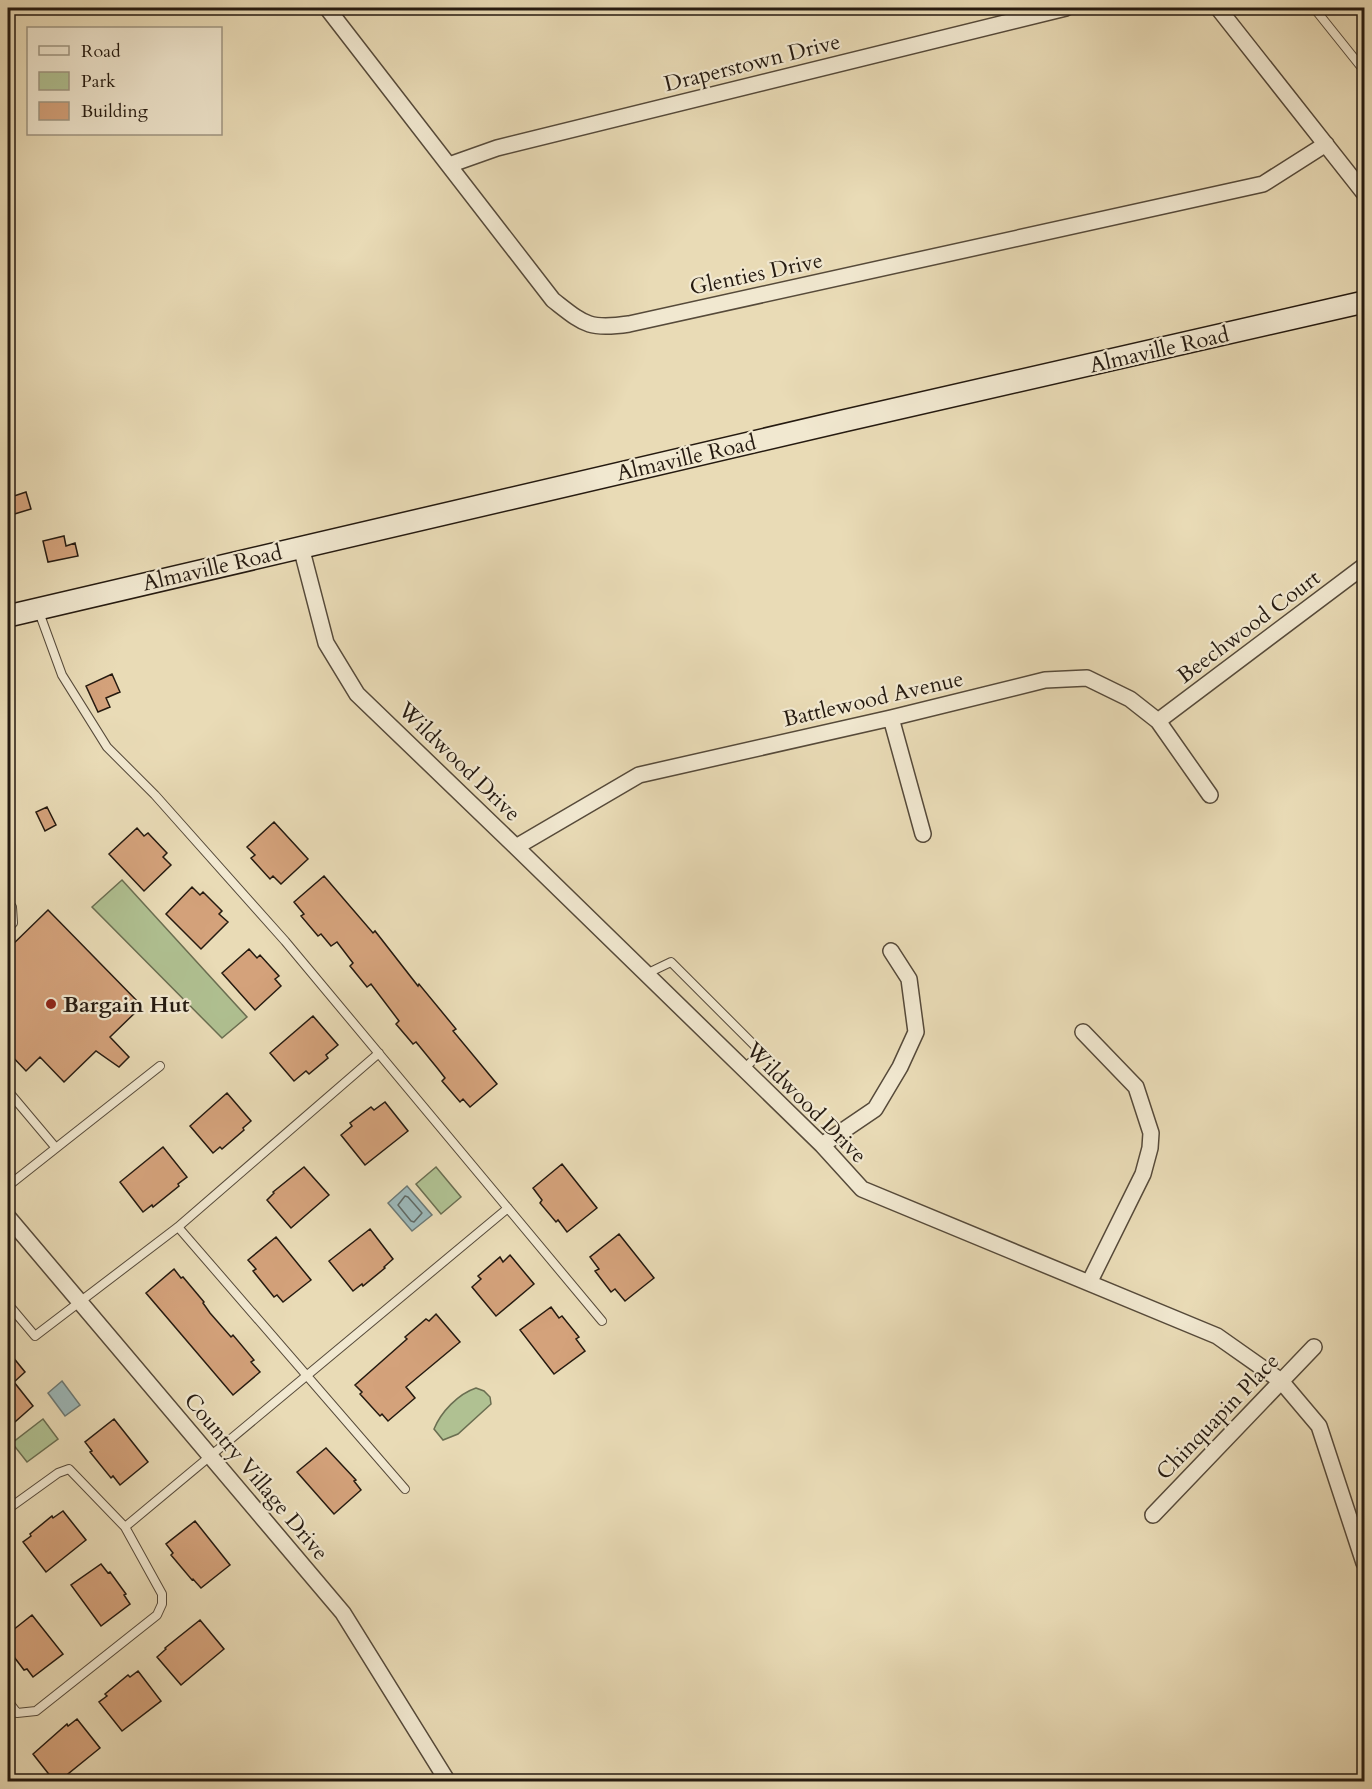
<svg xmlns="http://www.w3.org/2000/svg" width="1372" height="1789" viewBox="0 0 1372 1789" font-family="Cardo,serif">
<rect width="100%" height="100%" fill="#e9dbb6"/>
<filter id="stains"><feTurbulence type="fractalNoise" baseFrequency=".00333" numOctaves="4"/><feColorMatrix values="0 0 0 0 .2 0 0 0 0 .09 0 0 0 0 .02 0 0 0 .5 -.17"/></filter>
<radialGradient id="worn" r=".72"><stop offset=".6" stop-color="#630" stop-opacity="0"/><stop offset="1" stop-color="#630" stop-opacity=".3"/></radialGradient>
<path fill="#b0c192" stroke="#6a6e51" stroke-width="1.5" d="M122,880l125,137 -25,21 -130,-131z
M436,1167l25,30 -20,17 -25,-30z
M476,1388l8,3 6,6 1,7 -33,30 -15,6 -9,-11c7,-17 24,-35 42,-41z
M43,1419l15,20 -31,23 -15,-19z"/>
<path fill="#9cb8b9" stroke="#6c7975" stroke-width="1.5" d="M407,1186l25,29 -20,16 -24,-28z
M62,1381l18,24 -15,11 -17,-23z"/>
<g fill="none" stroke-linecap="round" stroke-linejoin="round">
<path stroke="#606964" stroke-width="1.5" d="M405,1196l3,1 14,16 -8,9 -3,-1 -13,-16z"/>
</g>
<path fill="#d4a27b" stroke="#251a10" stroke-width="1.5" d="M26,492l5,17 -23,7v-18z
M64,536l2,10 9,-3 3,13 -30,6 -5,-21z
M112,674l8,18 -14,6 4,9 -12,5 -12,-26z
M47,807l9,18 -11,6 -9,-19z
M274,822l34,37 -27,25 -8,-8 -3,3 -19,-21 4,-3 -8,-8z
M137,828l7,8 4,-3 19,20 -4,4 8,8 -27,26 -35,-37z
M324,876l49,57 2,-2 43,55 1,-2 37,45 -3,2 44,53 -27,23 -7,-8 -3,3 -18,-21 3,-3 -7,-9 -22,-27 -3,2 -17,-20 3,-3 -28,-37 -4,3 -17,-21 3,-3 -16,-21 -6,4 -10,-12 -3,2 -17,-20 3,-2 -10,-12z
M192,887l8,8 3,-3 19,19 -3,3 9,8 -27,27 -35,-35z
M48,910l94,96 -32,31 19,20 -10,10 -23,-16 -32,31 -24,-25 -14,14 -18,-19v-103z
M249,949l8,9 3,-3 19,21 -4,3 6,7 -26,24 -33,-37z
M313,1016l25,29 -12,10 2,3 -19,16 -3,-3 -12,10 -24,-28z
M227,1093l24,28 -8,7 1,2 -22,19 -2,-2 -7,6 -23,-27z
M385,1102l23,29 -43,34 -24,-30 11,-9 -2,-3 21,-16 3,3z
M163,1147l24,30 -9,7 1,2 -26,21 -1,-2 -9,7 -23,-30z
M562,1164l35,44 -30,24 -9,-12 -2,2 -16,-19 2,-3 -9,-12z
M304,1167l25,28 -38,33 -24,-28 7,-7 -1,-1z
M370,1229l23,30 -9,8 1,1 -22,18 -1,-2 -9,7 -24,-30z
M619,1234l35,44 -29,23 -10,-12 -4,3 -16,-21 4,-2 -9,-12z
M276,1237l35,43 -28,22 -6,-7 -3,2 -21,-26 3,-2 -8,-9z
M510,1255l24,29 -38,32 -24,-29 9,-8 -3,-3 22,-19 3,5z
M174,1269l7,9 2,-1 21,25 -1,1 7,10 21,24 2,-2 21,25 -3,2 9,10 -27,23 -87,-102z
M551,1307l8,11 3,-2 17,21 -3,2 9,12 -31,23 -34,-44z
M436,1314l24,28 -54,45 9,11 -27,23 -6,-7 -2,2 -20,-22 2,-2 -7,-7 52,-46 -2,-2 21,-18 3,2z
M8,1351l17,21 -11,10 19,24 -25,22z
M114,1419l34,43 -28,23 -7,-9 -2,2 -21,-26 2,-1 -7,-9z
M326,1448l30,32 -2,1 7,9 -27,24 -37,-42z
M63,1511l23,29 -40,32 -23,-30 8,-6 -1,-2 22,-18 1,2z
M195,1521l35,44 -29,23 -8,-9 -1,1 -21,-25 2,-2 -7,-9z
M101,1564l7,9 2,-1 16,22 -2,1 6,9 -29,22 -30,-41z
M32,1615l31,39 -30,23 -6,-8 -3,1 -16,-21v-15z
M200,1620l24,29 -43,36 -24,-28 9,-8 -1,-1z
M138,1671l23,30 -39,30 -23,-29 8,-6 -2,-2 23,-19 2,2z
M77,1719l23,29 -42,34h-3l-22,-28 34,-30 1,2z"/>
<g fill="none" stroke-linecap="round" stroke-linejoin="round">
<g stroke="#564a3a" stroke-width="10">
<path id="lane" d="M1314,8l48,60 2,-2
M39,612l23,63 45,72 48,48 130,146 317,380
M8,902l4,5 1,16 -5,5
M646,974l25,-12 90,90 -17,17
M8,1091l48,57 -48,38
M56,1148l104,-82
M178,1227l227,262
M8,1304l27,32 143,-109 201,-174
M8,1509l50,-36 11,-4 56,58 37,67v10l-5,11 -121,96 -19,2 -9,-12
M125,1527l383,-319"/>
</g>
<g stroke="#564a3a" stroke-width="18">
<path id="street" d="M327,8l226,292c31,24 35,30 76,24l634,-140 63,-40
M1218,8l146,185
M449,165l48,-17 569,-140
M301,547l25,96 31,51 159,153 306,298 40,44 355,147 64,45 38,45 45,137
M891,718l32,116
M1158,721l206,-155
M516,847l123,-72 252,-57 154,-38 42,-2 43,21 28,22 52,74
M1083,1032l53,55 15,46 -1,15 -7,26 -54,109
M822,1145l53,-36 25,-42 16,-35 -7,-53 -18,-28
M8,1217l335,396 105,169
M1153,1515l161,-168"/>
</g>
<g stroke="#251a10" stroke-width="24">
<path id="secondary" d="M8,616l835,-195 521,-119"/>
</g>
<use href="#lane" stroke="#f1e8d0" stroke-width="8"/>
<use href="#street" stroke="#f1e8d0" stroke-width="15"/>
<use href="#secondary" stroke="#f1e8d0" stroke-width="21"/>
</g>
<circle fill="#8f2418" stroke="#f1e8d0" stroke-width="2" cx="51" cy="1004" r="6"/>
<g text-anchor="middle" stroke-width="4.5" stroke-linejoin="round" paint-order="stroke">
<g font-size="22" fill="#251a10" stroke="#f1e8d0">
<text transform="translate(752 62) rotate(-14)" y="8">Draperstown Drive</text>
<text transform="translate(756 273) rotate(-12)" y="8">Glenties Drive</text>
<text transform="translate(1159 349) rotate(-13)" y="8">Almaville Road</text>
<text transform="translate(686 457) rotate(-13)" y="8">Almaville Road</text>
<text transform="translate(212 567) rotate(-13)" y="8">Almaville Road</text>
<text transform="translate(1248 626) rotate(-37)" y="8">Beechwood Court</text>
<text transform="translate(873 698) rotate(-13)" y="8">Battlewood Avenue</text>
<text transform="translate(460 761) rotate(44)" y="8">Wildwood Drive</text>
<text transform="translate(807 1102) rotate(45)" y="8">Wildwood Drive</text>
<text transform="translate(1217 1416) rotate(-46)" y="8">Chinquapin Place</text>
<text transform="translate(257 1476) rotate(50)" y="8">Country Village Drive</text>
</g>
<g font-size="22" font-weight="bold" fill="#251a10" stroke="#f1e8d0" text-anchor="start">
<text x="63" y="1012">Bargain Hut</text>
</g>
</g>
<rect width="1372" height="1789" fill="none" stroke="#e9dbb6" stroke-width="30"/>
<rect x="9" y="9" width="1354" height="1771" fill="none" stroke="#251a10" stroke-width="3"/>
<rect x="15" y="15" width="1342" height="1759" fill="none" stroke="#251a10" stroke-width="1.5"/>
<rect x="27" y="27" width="195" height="108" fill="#f1e8d0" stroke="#9f9683" stroke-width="1.5"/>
<rect x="39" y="46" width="30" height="9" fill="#f1e8d0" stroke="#9f9683" stroke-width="1.5"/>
<text x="81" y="57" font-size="18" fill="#251a10">Road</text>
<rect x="39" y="72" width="30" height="18" fill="#b0c192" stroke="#9f9683" stroke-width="1.5"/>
<text x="81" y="87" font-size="18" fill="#251a10">Park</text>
<rect x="39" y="102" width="30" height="18" fill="#d4a27b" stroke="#9f9683" stroke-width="1.5"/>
<text x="81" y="117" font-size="18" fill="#251a10">Building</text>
<rect width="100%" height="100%" filter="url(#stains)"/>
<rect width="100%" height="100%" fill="url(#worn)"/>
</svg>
